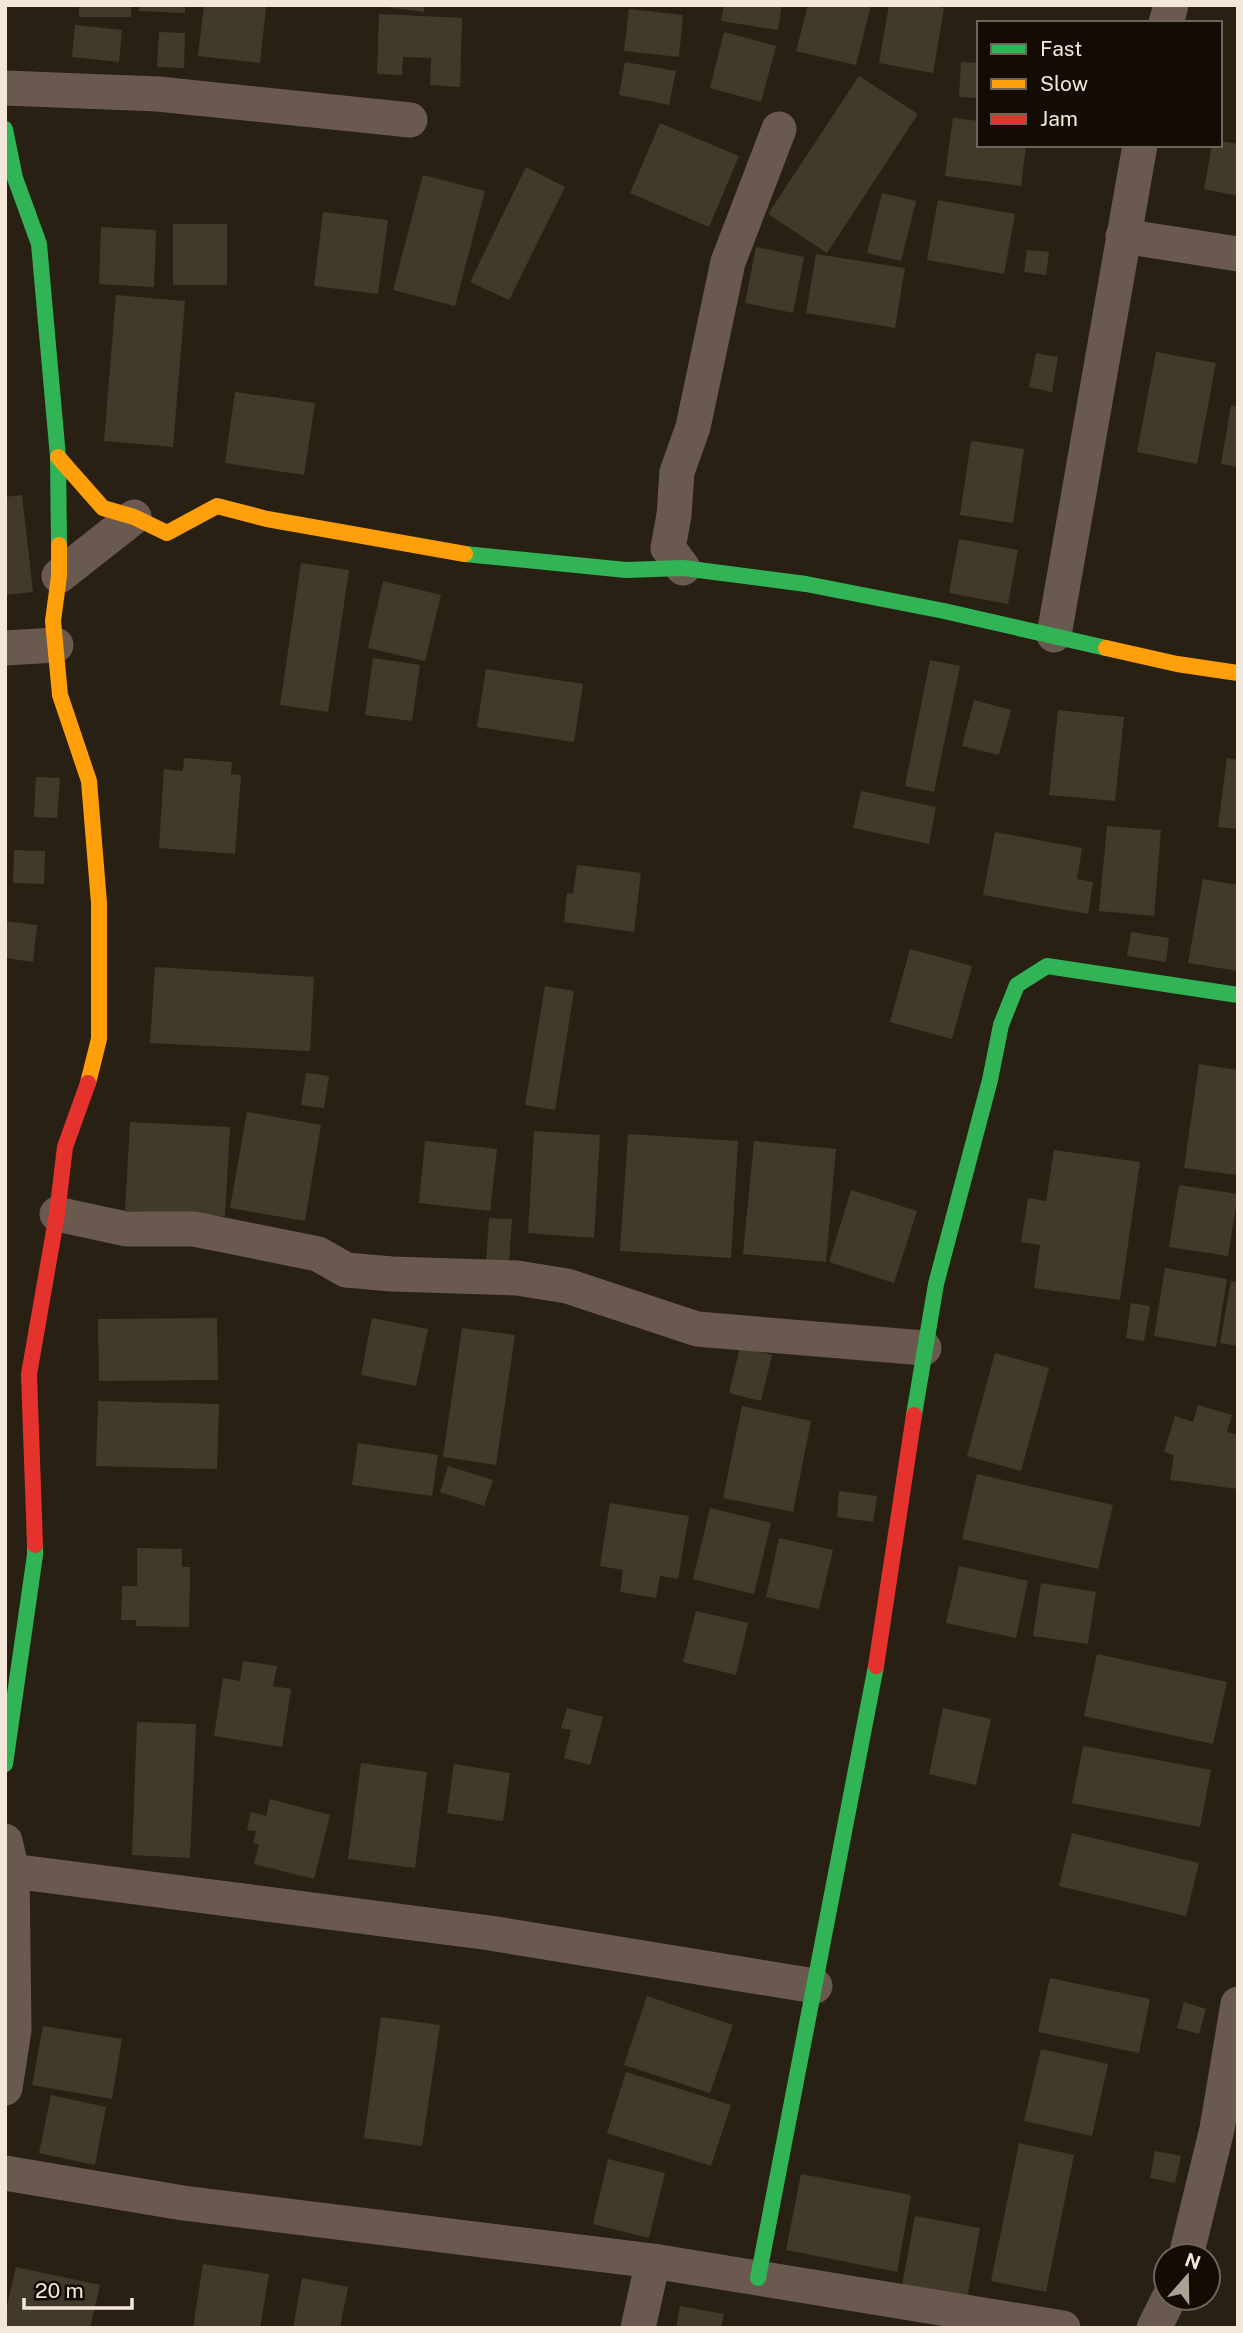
<svg xmlns="http://www.w3.org/2000/svg" width="1243" height="2333" viewBox="0 0 1243 2333" font-family="'Public Sans',sans-serif">
<rect width="100%" height="100%" fill="#292014"/>
<path fill="#413a2a" d="M79,5h52v12h-52z
M139,5h46v8l-46,-2z
M204,5l62,2 -6,56 -62,-7z
M388,5h37l-1,7 -37,-5z
M724,5h58l-4,25 -57,-9z
M808,5h63l-15,60 -60,-14z
M889,5h41l14,3 -11,65 -54,-10z
M629,9l54,6 -4,42 -55,-6z
M379,14l83,4 -2,69 -30,-2 1,-27 -28,-1 -1,18 -25,-1z
M75,25l47,5 -3,32 -47,-5z
M159,32l26,1 -1,35 -27,-1z
M724,32l52,14 -15,56 -51,-14z
M625,62l51,9 -7,34 -50,-10z
M961,62l18,1v35l-20,-1z
M859,76l59,38 -91,139 -59,-39z
M953,118l26,3v24h47l-5,41 -76,-10z
M660,123l79,33 -30,71 -79,-34z
M1220,141l18,3v52l-34,-7 8,-44h8z
M526,167l39,20 -56,113 -39,-18z
M423,175l62,16 -30,115 -62,-16z
M882,193l34,8 -15,60 -34,-8z
M938,200l77,14 -11,60 -77,-14z
M323,212l65,8 -10,74 -64,-8z
M173,224h54v61h-54z
M101,227l55,3 -2,57 -55,-3z
M756,247l48,10 -11,56 -48,-10z
M1027,250l22,2 -3,23 -22,-3z
M816,254l89,14 -10,60 -89,-15z
M116,295l69,6 -12,146 -69,-6z
M1156,352l60,11 -19,101 -60,-12z
M1036,353l22,4 -6,35 -23,-5z
M235,392l80,11 -11,72 -79,-12z
M1231,405l7,2v60l-17,-3z
M971,441l53,8 -11,74 -53,-8z
M22,495l11,97 -28,3v-98z
M959,539l59,11 -10,54 -59,-11z
M301,563l48,7 -21,142 -48,-7z
M383,581l58,14 -16,66 -57,-13z
M373,658l47,7 -8,56 -47,-6z
M930,660l30,6 -26,126 -29,-6z
M486,669l97,15 -9,58 -97,-15z
M974,700l37,10 -12,45 -37,-9z
M1058,710l66,7 -9,84 -66,-6z
M184,758l48,4 -1,12 10,1 -6,79 -76,-6 5,-79 19,2z
M1227,758l11,2v69l-20,-2z
M36,777l24,1 -3,40 -23,-1z
M861,791l75,16 -7,37 -76,-16z
M1107,826l54,4 -7,86 -55,-5z
M995,832l87,16 -5,31 16,3 -5,32 -105,-19z
M14,850l31,1 -1,33 -31,-1z
M577,865l64,8 -7,59 -70,-10 3,-29 6,1z
M1203,879l35,6v86l-50,-8z
M5,921l32,4 -4,37 -28,-4z
M1131,932l38,6 -3,24 -39,-6z
M910,949l62,17 -20,73 -62,-17z
M155,967l159,10 -4,74 -160,-8z
M545,986l29,5 -19,119 -30,-5z
M1199,1064l39,6v105l-54,-7z
M306,1073l23,3 -5,32 -23,-3z
M247,1112l74,13 -16,96 -75,-13z
M130,1122l100,5 -5,89 -100,-5z
M534,1131l66,4 -6,103 -66,-5z
M628,1134l110,7 -7,117 -111,-7z
M425,1141l72,8 -7,62 -71,-8z
M754,1141l82,8 -10,113 -83,-8z
M1054,1150l86,12 -20,138 -86,-12 6,-43 -19,-3 7,-44 18,3z
M1179,1185l59,9 -10,62 -59,-9z
M851,1190l66,21 -23,72 -65,-21z
M489,1218l23,1 -3,44 -23,-1z
M1165,1268l62,11 -11,68 -62,-11z
M1231,1281l7,1v64l-18,-3z
M1131,1303l19,3 -6,35 -18,-3z
M217,1318l1,62 -119,1 -1,-62z
M372,1318l56,11 -12,57 -55,-11z
M462,1328l53,7 -19,130 -53,-8z
M740,1347l32,8 -11,46 -32,-8z
M995,1353l54,15 -28,103 -54,-15z
M98,1401l121,3 -2,65 -121,-3z
M1198,1405l34,10 -5,17 11,3v54l-68,-9 4,-25 -10,-3 11,-36 18,6z
M742,1406l69,15 -18,91 -70,-14z
M358,1443l80,12 -6,41 -80,-11z
M448,1466l45,14 -9,26 -44,-14z
M977,1474l136,31 -15,64 -136,-30z
M839,1491l38,5 -4,26 -36,-5z
M610,1503l79,13 -11,63 -18,-3 -4,22 -36,-6 3,-22 -23,-4z
M710,1508l61,15 -17,71 -61,-15z
M779,1538l54,12 -14,59 -53,-12z
M137,1548l45,1v18h8l-1,60 -53,-1v-6h-15l1,-34h15z
M959,1566l69,15 -12,57 -70,-15z
M1041,1583l55,9 -8,52 -55,-8z
M696,1611l52,12 -12,52 -53,-13z
M1097,1654l130,28 -14,62 -129,-28z
M243,1661l34,5 -4,20 18,3 -9,58 -68,-11 9,-58 17,3z
M567,1708l36,9 -13,48 -26,-7 7,-28 -10,-2z
M943,1708l48,11 -15,66 -47,-11z
M137,1722l59,2 -6,134 -58,-3z
M1083,1746l128,24 -11,57 -128,-24z
M361,1763l66,9 -12,96 -67,-9z
M454,1764l56,9 -7,48 -56,-8z
M270,1799l60,16 -16,64 -60,-15 5,-20 -6,-1 3,-12 -9,-1 4,-18 15,4z
M1072,1833l127,30 -13,53 -127,-30z
M1050,1978l100,21 -11,54 -101,-21z
M647,1996l86,29 -23,68 -86,-28z
M1184,2002l22,7 -7,25 -22,-6z
M381,2017l59,8 -18,121 -58,-8z
M43,2026l79,13 -10,60 -80,-14z
M1041,2049l67,15 -16,72 -68,-15z
M626,2072l105,33 -20,61 -104,-33z
M51,2095l55,12 -11,58 -56,-12z
M1019,2143l55,12 -28,137 -55,-11z
M1155,2151l26,5 -6,27 -25,-5z
M608,2159l57,14 -16,65 -56,-14z
M801,2174l110,21 -14,77 -111,-22z
M915,2216l65,12 -15,81 -65,-13z
M203,2264l66,10 -9,54h-67z
M16,2267l84,18 -10,43h-85v-13z
M302,2278l46,9 -8,41h-47z
M680,2306l44,8 -3,14h-45z"/>
<g fill="none" stroke-linecap="round" stroke-linejoin="round">
<path stroke="#6a594f" stroke-width="35" d="M1166,23l5,-18
M5,88l153,6 252,26
M1123,236l115,18
M683,568l-15,-20 6,-33 3,-43 16,-45 35,-165 51,-133
M59,576l75,-59
M1054,635l86,-490
M5,648l51,-3
M57,1214l69,15h68l124,25 28,16 46,4 125,4 50,8 130,43 227,19
M5,1841l7,30 2,159 -9,58
M12,1871l478,62 325,53
M5,2173l178,30 470,58
M1186,2256l31,-127 21,-125
M638,2328l15,-67 410,67
M1154,2328l15,-30"/>
<path stroke="#30b455" stroke-width="16" d="M5,129l10,49 24,66 19,213 1,88
M465,554l161,16 57,-2 123,16 138,27 162,37
M914,1415l22,-131 54,-204 11,-55 16,-40 30,-19 191,29
M5,1764l30,-209v-10
M758,2278l118,-612"/>
<path stroke="#ff9f0a" stroke-width="16" d="M58,457l45,51 31,9 33,16 50,-27 50,13 198,35
M59,545v31l-6,45 7,74 29,86 10,122v136l-11,44
M1106,648l71,16 61,9"/>
<path stroke="#e5322d" stroke-width="16" d="M35,1545l-6,-171 28,-160 8,-67 23,-64
M876,1666l38,-251"/>
</g>
<rect width="1243" height="2333" fill="none" stroke="#f3e7da" stroke-width="14"/>
<rect x="977" y="21" width="245" height="126" fill="#140c04" stroke="#6d645a" stroke-width="2"/>
<rect x="991" y="44" width="35" height="10" fill="#30b455" stroke="#6d645a" stroke-width="2"/>
<text x="1040" y="56" font-size="21" fill="#f3e7da">Fast</text>
<rect x="991" y="79" width="35" height="10" fill="#ff9f0a" stroke="#6d645a" stroke-width="2"/>
<text x="1040" y="91" font-size="21" fill="#f3e7da">Slow</text>
<rect x="991" y="114" width="35" height="10" fill="#e5322d" stroke="#6d645a" stroke-width="2"/>
<text x="1040" y="126" font-size="21" fill="#f3e7da">Jam</text>
<g transform="translate(1187 2277) rotate(20)"><circle r="33" fill="#140c04" stroke="#6d645a" stroke-width="2"/>
<path d="M0-5L12 26L0 18L-12 26Z" fill="#aca195"/>
<text y="-10" font-size="19" font-weight="bold" text-anchor="middle" fill="#f3e7da">N</text>
</g>
<path d="M24 2298v10h108v-10" fill="none" stroke="#f3e7da" stroke-width="3.5"/>
<text x="35" y="2298" font-size="21" fill="#f3e7da" stroke="#140c04" stroke-width="5" paint-order="stroke">20 m</text>
</svg>
